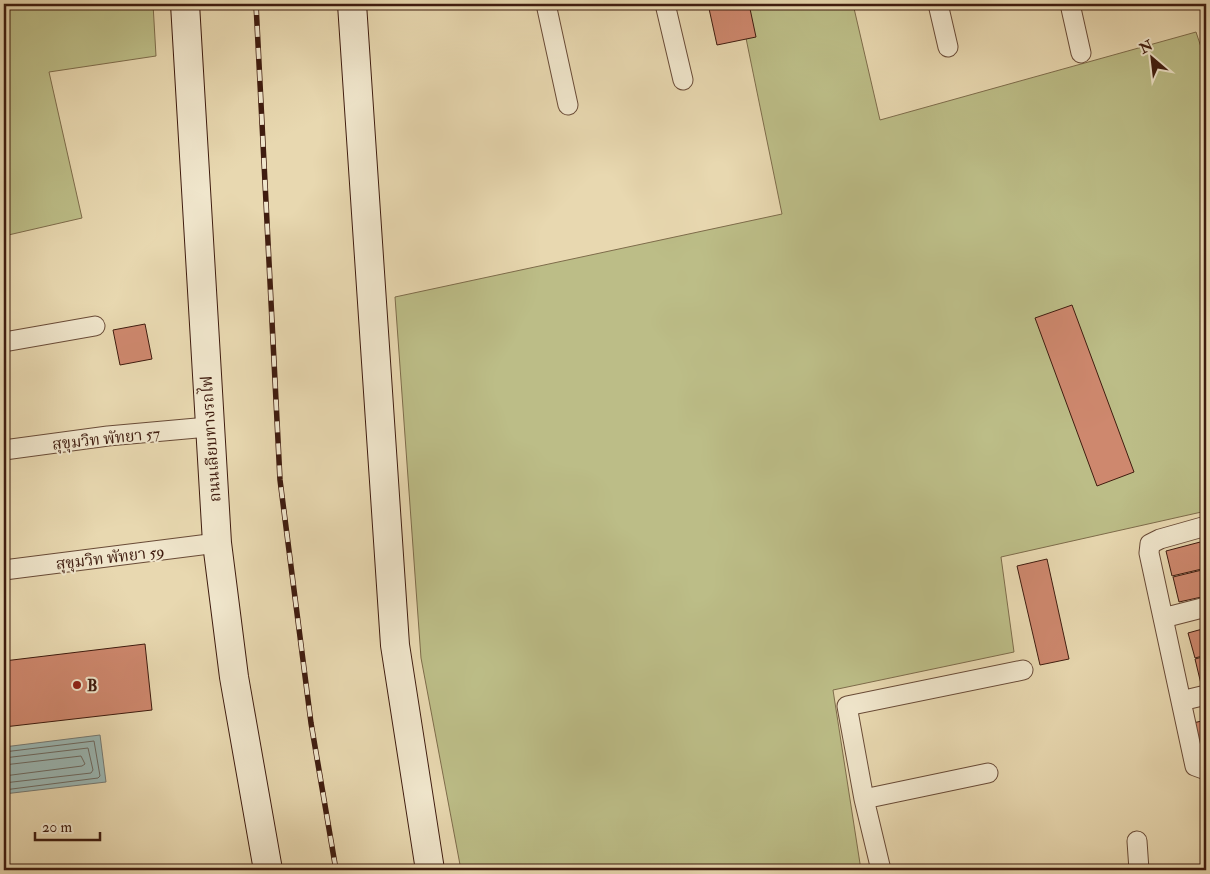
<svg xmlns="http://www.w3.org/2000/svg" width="1210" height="874" viewBox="0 0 1210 874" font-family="'IM FELL Double Pica','Noto Serif Thai',serif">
<rect width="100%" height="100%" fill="#e8d8b0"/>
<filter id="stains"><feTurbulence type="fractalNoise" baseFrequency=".004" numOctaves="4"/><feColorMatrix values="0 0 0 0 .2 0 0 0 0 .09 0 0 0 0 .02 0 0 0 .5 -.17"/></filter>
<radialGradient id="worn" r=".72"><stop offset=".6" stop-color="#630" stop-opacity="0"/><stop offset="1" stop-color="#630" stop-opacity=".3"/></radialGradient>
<path fill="#bcbd87" stroke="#7e6c4b" d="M4,4h149l3,52 -107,16 33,146 -78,18z
M739,4h114l27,116 316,-88 10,30v449l-205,46 13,95 -181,38 28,180h-400l-40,-212 -26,-361 387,-83z"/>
<path fill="#9bb8b5" stroke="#767a73" d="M100,735l6,47 -102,12v-47z"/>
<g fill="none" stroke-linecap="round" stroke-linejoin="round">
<path stroke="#6d6a62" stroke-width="1" d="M4,752l90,-11 6,35 -2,2 -94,12
M4,758l84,-10 5,22 -2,3 -87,10
M4,765l77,-9 4,8 -3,2 -78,10"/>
</g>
<path fill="#ce886e" stroke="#3f1c0f" d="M708,4h41l7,33 -39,8z
M1072,305l62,167 -37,14 -62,-168z
M145,324l7,35 -32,6 -7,-35z
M1204,541l2,27 -34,8 -6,-25z
M1047,559l22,100 -29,6 -23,-99z
M1206,569v27l-27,6 -6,-25z
M1206,628v27l-11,3 -7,-25z
M145,644l7,66 -148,17v-66z
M1206,656v27l-5,1 -6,-25z
M1206,720v41l-4,1 -9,-39z"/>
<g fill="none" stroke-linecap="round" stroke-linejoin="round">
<g stroke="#694b37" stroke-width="21">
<path id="street" d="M546,4l22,101
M665,4l18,76
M938,4l10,43
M1070,4l11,49
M4,342l91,-16
M4,450l104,-14 100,-9
M1206,526l-46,13 -10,5 -1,9 46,213 11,4
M4,570l213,-27
M1163,618l43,-11
M1181,701l25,-6
M864,799l124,-26
M1137,841l2,29
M881,870l-17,-71 -17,-93 176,-36"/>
</g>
<g stroke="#3f1c0f" stroke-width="30">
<path id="secondary" d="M185,4l32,539 17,134 34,193
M352,4l43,641 35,225"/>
</g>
<use href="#street" stroke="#f0e6cc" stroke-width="19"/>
<use href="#secondary" stroke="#f0e6cc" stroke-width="28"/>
<g stroke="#3f1c0f" stroke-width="5.5">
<path id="rail" d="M256,4l24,476 31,243 25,147"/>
</g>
<use href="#rail" stroke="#f0e6cc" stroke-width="4" stroke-dasharray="11" stroke-linecap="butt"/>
</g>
<circle fill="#8f2418" stroke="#f0e6cc" stroke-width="2" cx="77" cy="685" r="5"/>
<g text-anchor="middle" stroke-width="4" stroke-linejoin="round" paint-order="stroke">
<g font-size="16" fill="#3f1c0f" stroke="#f0e6cc">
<text transform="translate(106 438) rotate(-6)" y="6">สุขุมวิท พัทยา 57</text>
<text transform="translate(210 439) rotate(-94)" y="6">ถนนเลียบทางรถไฟ</text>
<text transform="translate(110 557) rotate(-7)" y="6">สุขุมวิท พัทยา 59</text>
</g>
<g font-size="16" font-weight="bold" fill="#3f1c0f" stroke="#f0e6cc" text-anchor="start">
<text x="87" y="691">B</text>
</g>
</g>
<rect width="1210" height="874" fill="none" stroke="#e8d8b0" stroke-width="20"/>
<rect x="5" y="5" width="1200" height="864" fill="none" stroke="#3f1c0f" stroke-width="2.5"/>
<rect x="10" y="10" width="1190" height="854" fill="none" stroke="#3f1c0f"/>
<g transform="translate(1152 58) rotate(332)" stroke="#f0e6cc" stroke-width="4" paint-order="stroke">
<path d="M0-4L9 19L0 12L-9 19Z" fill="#3f1c0f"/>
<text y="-8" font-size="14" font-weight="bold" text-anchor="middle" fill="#3f1c0f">N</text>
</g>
<path d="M35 832v8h65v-8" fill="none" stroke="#3f1c0f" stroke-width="2.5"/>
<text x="42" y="832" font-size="15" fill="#3f1c0f" stroke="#f0e6cc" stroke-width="4" paint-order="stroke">20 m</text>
<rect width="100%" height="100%" filter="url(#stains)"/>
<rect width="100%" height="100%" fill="url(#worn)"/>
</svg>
